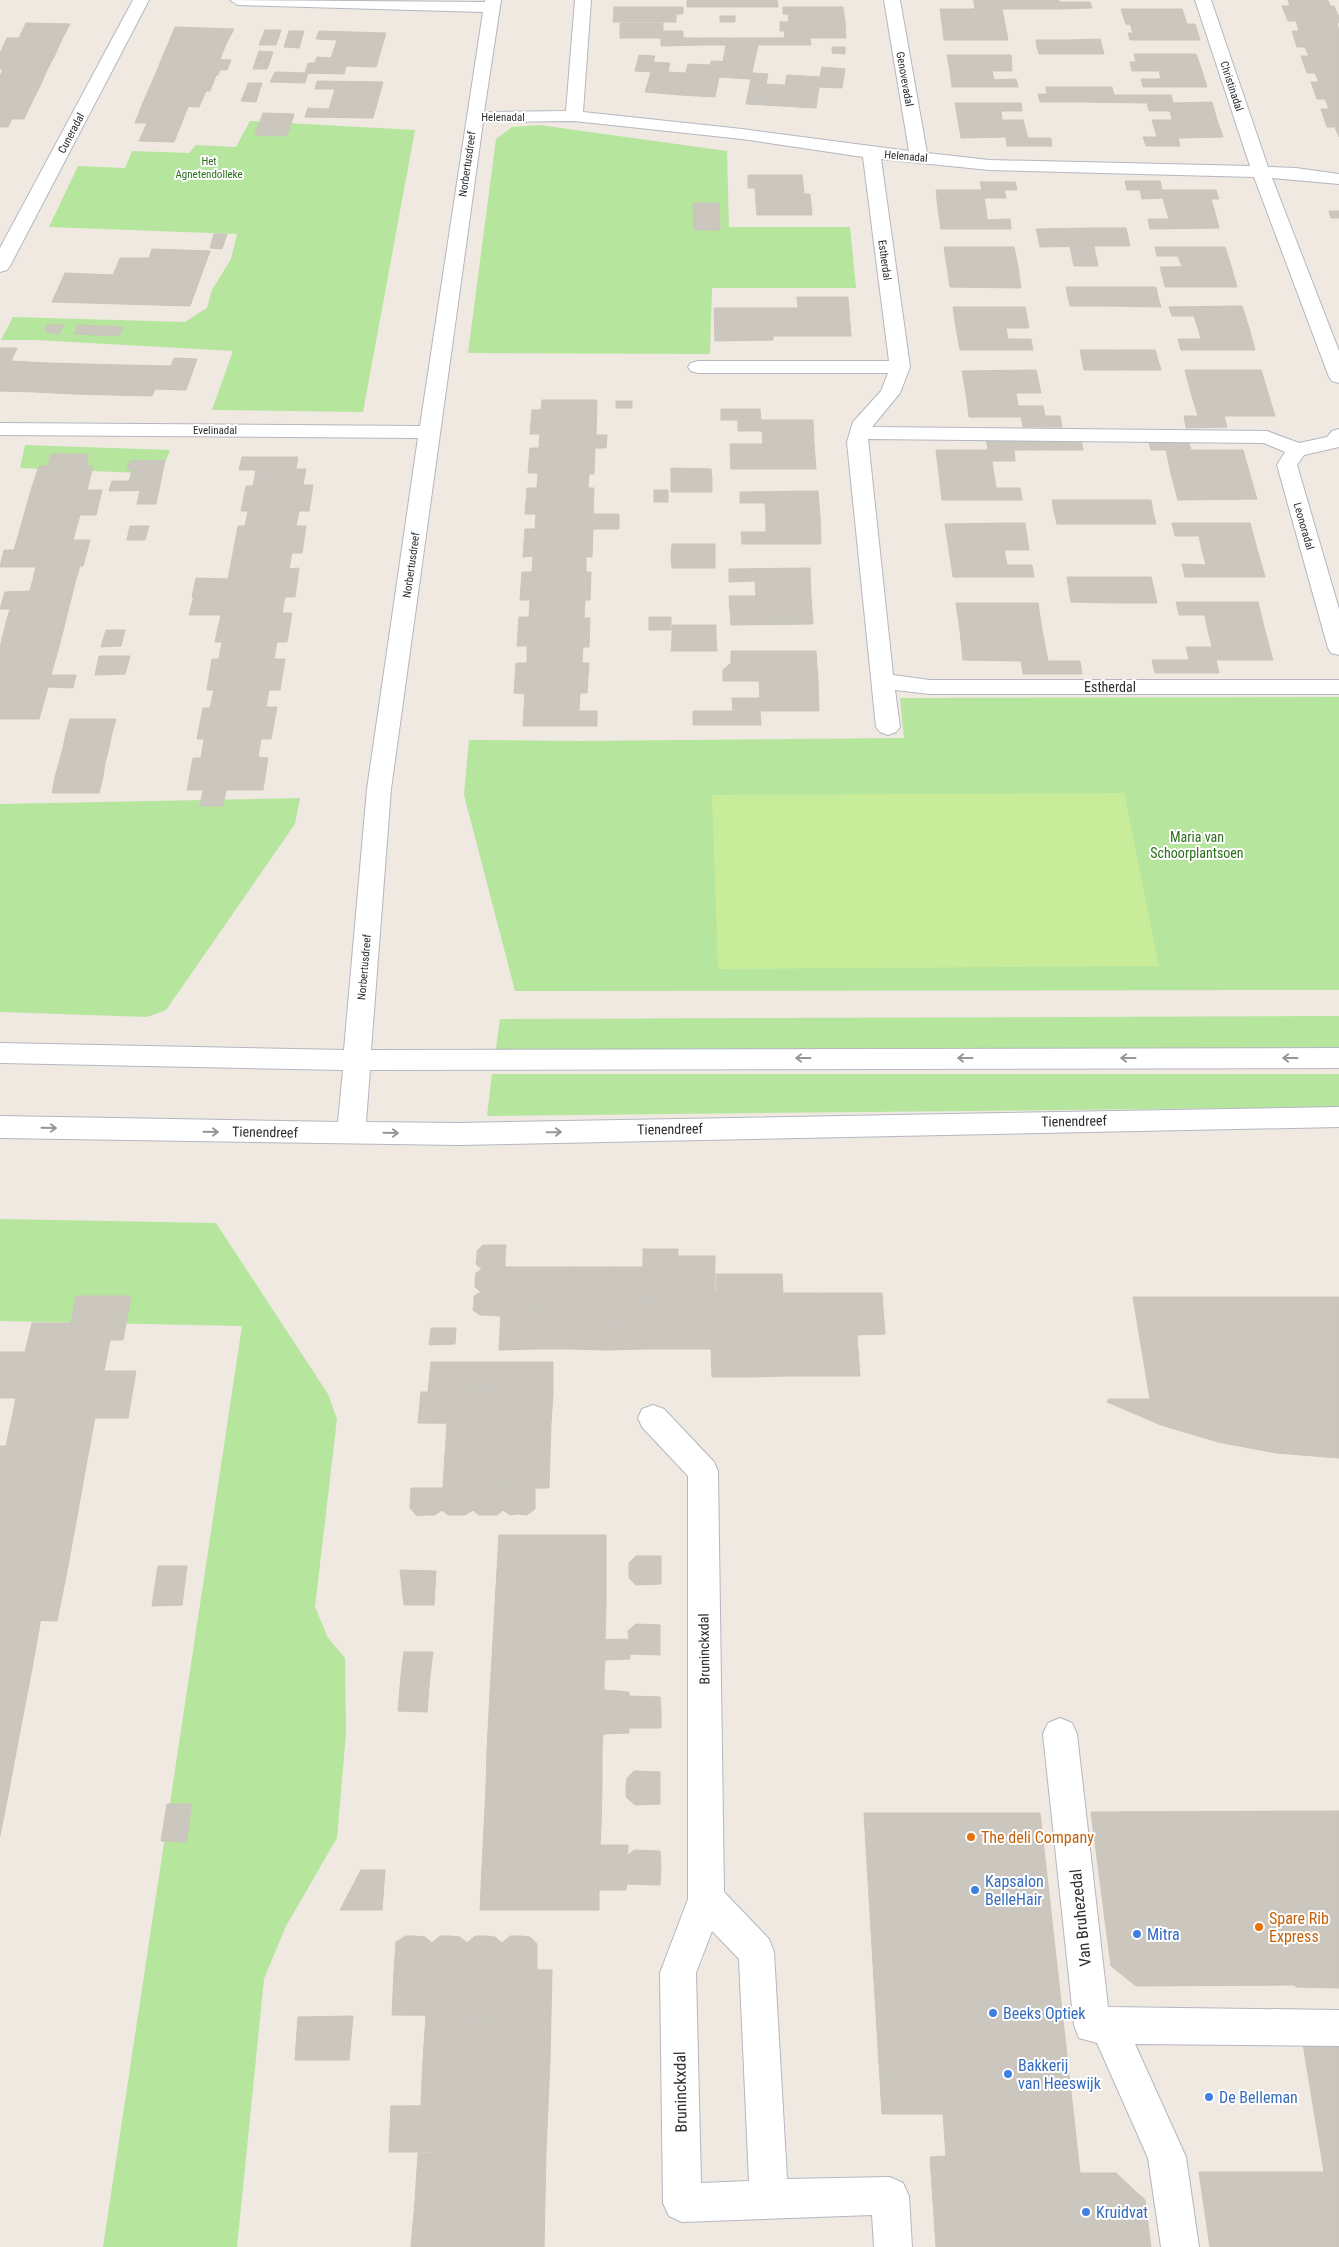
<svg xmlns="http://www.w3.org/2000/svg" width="1339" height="2247" viewBox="0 0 1339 2247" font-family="'Roboto Condensed',sans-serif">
<rect width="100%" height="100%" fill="#efe9e1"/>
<path fill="#b6e59e" d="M250,121l165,9 -52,282 -151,-2 21,-59 -198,-11h-34l12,-23 172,5 22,-14 5,-18 19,-31 6,-25 -188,-7 29,-61 47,2 7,-17 57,2 7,-8 40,2z
M539,125l188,26 2,76h121l6,61h-144l-2,66 -242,-1 28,-214 16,-12z
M25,445l145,5 -9,24 -141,-6z
M1339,697v293l-824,1 -51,-196 5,-55 111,1 324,-3 -4,-40z
M300,798l-5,26 -129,186 -19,7 -147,-5v-208z
M1339,1016v33h-843l4,-30z
M492,1074h847v33l-852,9z
M0,1219l216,4 112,171 9,25 -22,188 13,31 17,20 1,75 -9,105 -51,88 -22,53 -27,268h-134l139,-921 -242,-5z"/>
<path fill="#c9ec9a" d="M1124,793l35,173 -441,3 -6,-174z"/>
<path fill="#cbc7bf" stroke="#cbc5ba" d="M687,0h44v7h-44z
M731,0h46l1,7h-47z
M973,0h86v2h-85z
M1288,0h40l2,6h-40z
M974,2h85l2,7h-59l3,15h-63l-2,-15h35z
M1059,2h31l2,6 -31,1z
M1282,6h52l5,11v5h-2l2,9h-40l-3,-10h-8z
M614,7h69v7h-7v8h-63z
M783,7h60l2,15 -56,1 -1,-9h-5z
M1121,9h61l5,15h-61z
M720,16h15v6h-15z
M780,22h65l1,16h-36l1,7h-80v-7h54l-1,-7h-4z
M26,23l44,1 -8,15 -43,-1z
M620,23h43v8h20v7h17l1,7 -40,1v-8h-41z
M942,24h63l3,16h-64z
M1126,24h69l5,16h-70l-2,-7h5l-3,-9z
M175,27l59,2 -8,15 -57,-2z
M265,30h16l-5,15h-17z
M289,31h15l-5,17 -15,-1z
M319,31l67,2 -5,17 -47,-1 3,-9 -21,-1z
M1292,31h47v25h-30l-4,-9h-8z
M7,38h12l43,1 -7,16 -55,-2z
M700,38h31v7h-30z
M1100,39l2,8h-33l-1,-7z
M1036,40h32l1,7h-32z
M169,42l44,1 13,1 -6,15 -58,-1z
M726,45h16l-3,17 -16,-1z
M742,45h16l-4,18 -15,-1z
M832,47h13v7l-13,-1z
M1037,47h32l2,7h-32z
M1069,47h33l2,7h-33z
M334,49l47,1 -5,17 -30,-1 -2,8 -39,-1 3,-10h7l2,-6 14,1z
M259,51l14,1 -3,9 -14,-1z
M0,53l11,1 44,1 -8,15 -44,-1h-3z
M1134,54h62l6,17h-70l-2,-9h6z
M639,55l16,1 -2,6 17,1 -2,9 17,1 -5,22 -35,-3 6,-20 -16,-1z
M947,55h64l1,16h-62z
M1301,56h38v26h-20l-4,-9h-8z
M162,58l44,1 25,1 -4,10h-7l-2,5 -62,-2z
M256,60l14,1 -3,8h-14z
M711,61l28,1 -4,16 -16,-1 -4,20 -35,-2 8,-31 22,1z
M739,62l15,1 -2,10 16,1 -2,10 18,1 -3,21 -35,-2 5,-25 -16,-1z
M822,67l23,2 -3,19 -23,-1 -3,21 -35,-2 6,-31 33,2z
M3,69l44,1 -7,16 -40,-1v-9z
M1159,70l43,1 5,16h-64l-2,-8h20z
M950,71h42l2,9 22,-1 2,8h-66z
M275,72l33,1 -3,10 -35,-1z
M156,73l44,1 16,1 -6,16 -61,-2z
M317,81l66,1 -5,18 -46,-1 3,-10h-20z
M1311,82h28v27h-10l-4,-10h-8z
M248,83h14l-3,9h-14z
M0,85l40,1 -8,16 -32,-1z
M1046,87h34l2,8h-35z
M1080,87h32l2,8h-32z
M149,89l57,2 -7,16 -57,-2z
M245,92h14l-3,10 -15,-1z
M1038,94l44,1 1,7h-43z
M1082,95h89l2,8 39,-1 5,18h-45l-2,-9h-21l-2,-8 -64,-1z
M332,99l46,1 -5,18 -68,-1 3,-9 21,1z
M0,101l32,1 -8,17h-12l-4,8h-8z
M955,103h66l1,8h-21l1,9h-44z
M142,105l46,2 -14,35 -35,-1 8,-18h-12z
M1321,109h18v28l-4,-10h-8z
M263,113l31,1 -7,22 -32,-1z
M958,120h65l5,18h23l1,8h-45l-1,-9 -45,1z
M1152,120h65l6,17 -45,1 2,8h-34l-3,-9h14z
M748,175h54l2,19h6l2,21h-55l-2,-27h-7z
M1125,181h35l2,9h54l3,9h-8l3,10h-48l-3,-11 -21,1 -2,-9h-13z
M980,182h35l2,8h-13l2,8h-22l2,11h-48l-2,-19h46z
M693,203h26l1,27h-26z
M938,209h48l1,11 23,-1 1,10h-70z
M1166,209h48l5,19 -69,1 -2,-10h21z
M1329,211h10v7h-8z
M1090,228h36l2,9 -36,1z
M1090,228l2,10 -54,-1 -2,-8z
M214,234h13l-5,15 -12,-1z
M1038,237l54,1 2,8 -54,1z
M1128,237l2,9h-36l-2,-8z
M1094,246l4,20h-24l-4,-19z
M944,247h70l4,20h-71z
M1155,247h70l6,19 -49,1 -4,-11h-21z
M152,249l58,2 -20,55 -138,-4 13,-29 48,2 7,-17h29z
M1231,266l6,21h-72l-5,-20z
M947,267h71l3,21 -71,-1z
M1066,287h37l3,10h-38z
M1103,287h53l2,10h-52z
M797,297h51l3,39h-78v4l-58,1 -1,-33h84z
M1068,297h38l2,9h-38z
M1106,297h52l3,10 -53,-1z
M1242,306l7,22h-51l-4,-12h-22l-3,-9z
M953,307h72l4,21h-73z
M47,325h16l-4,9 -9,-1 -5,-3z
M78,325l23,1 -4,9 -22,-1z
M101,326l22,1 -4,9 -22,-1z
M956,328h50l2,11h23l2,11h-73z
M1198,328h51l6,22h-74l-3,-11h23z
M0,348h17l-6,13 36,2 -12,29 -35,-1z
M1080,350h38l2,10h-38z
M1118,350h37l3,10h-38z
M174,358l23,1 -11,31 -31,-1 -3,7 -39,-1 11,-30 47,1z
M1082,360h38l2,10h-38z
M1120,360h38l3,10h-39z
M47,363l38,1 -11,30 -39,-2z
M85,364l39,1 -11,30 -39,-1z
M1036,370l5,23h-75l-4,-22z
M1185,370h76l7,23h-77z
M966,393h50l2,13h25l2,10h15l2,11h-39l-2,-10h-52z
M1191,393h77l7,23h-51l3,11 -41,1 -2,-12h14z
M542,400h55l-1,35h11l-1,13h-67l1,-14h-10l2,-24h9z
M616,401h16v7h-16z
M721,409h39l1,11h52l1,24h-51l-1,-13h-24v-11h-17z
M986,439h41l2,11h-15l1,11h-23l2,14h-55l-3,-25h52z
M1027,439h18l2,11h-18z
M1045,439h36l2,11h-36z
M1148,439h40l3,11h52l7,25 -79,-1 -5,-24h-15z
M730,444h84l2,25h-85z
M530,448h65l-1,26h-5l-1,14h-51l1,-15h-10z
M51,454h38l-3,12h7l-6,24h-56l8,-24h9z
M242,457h56l-2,12h10l-3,16h10l-4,26h-68l5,-25h7l3,-16h-17z
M165,460l-6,30 -50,1 3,-10h17l3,-11h-5l3,-9z
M671,468l40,1 1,11h-41z
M1171,474l79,1 7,24 -79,1z
M939,475h55l2,13h24l2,12h-80z
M671,480h41v12h-41z
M527,488h67l-1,26h26v15h-84l1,-15h-11z
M31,490h71l-6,25h-72z
M140,490h19l-3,14h-19z
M654,490h14v12h-14z
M818,491l2,26 -54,1 -1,-15h-25v-11z
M1052,500h42l2,12h-42z
M1094,500h57l2,12h-57z
M248,511h51l-3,15h10l-4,27h-69l5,-27h7z
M1054,512h42l2,12h-41z
M1096,512h57l3,12h-58z
M24,515h56l-7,25h-56z
M820,517l1,27h-79l-1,-12h25v-14z
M1007,523h18l4,27h-80l-4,-26z
M1172,523h78l7,26 -55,1 -3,-14h-24z
M130,526h19l-4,14h-18z
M525,529h68l-1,28h-6v15h-54l1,-16 -10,1z
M17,540h73l-7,26h-3l-4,13h-43l3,-12h-36l4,-17h10z
M672,544h43v12h-44z
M1257,549l8,28h-80l-3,-13 24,1 -4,-15z
M949,550h55l3,15h25l2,12h-81z
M233,553h59l-3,16 10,-1 -4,29h-103l4,-19 32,1z
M671,556h44v12h-43z
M810,568l1,28h-55l-1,-15 -26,1v-13z
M522,572h69l-1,28h-5l-1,17h-55l1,-17h-10z
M1067,577h42l3,13h-43z
M1109,577h42l3,12 -42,1z
M33,579h43l-10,40h-59l3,-10h-10l5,-17 25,-1z
M1154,589l3,14h-43l-2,-13z
M1069,590h43l2,13 -43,-1z
M194,596l91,1 -3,16h10l-5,29h-72l6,-27h-32z
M729,596h82l2,28 -82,1z
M1176,602h82l7,29h-57l-3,-16h-26z
M956,603h82l4,27 -82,1z
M519,617l71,1 -1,29h-6l-1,16h-55v-17h-10z
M649,617h22v13h-22z
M7,619h59l-7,28h-59z
M672,625h44v13h-44z
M106,630h19l-4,16 -20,1z
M1017,630h25l6,31h32l2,13h-59l-2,-13 -58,-1 -3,-29z
M1208,631h57l8,29h-57l3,13h-64l-3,-13h37l-3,-13h26z
M672,638h44l1,13h-46z
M222,642h55l-3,17h11l-5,31h-73l5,-31h7z
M0,647h59l-8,28h-51z
M731,651h85l2,30h-95v-11l8,-7z
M99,656h31l-5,18 -30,1z
M516,663h73l-2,30h-7l-1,18h18v15h-74l2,-32 -11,-1z
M0,675h76l-3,13 -25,-1 -9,32h-39z
M759,681h59l1,30h-59l1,14h-68v-14h40l-1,-13h28z
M269,689l-3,18h11l-6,32h-74l6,-31h7l4,-18z
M70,719h46l-4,14h-46z
M66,733h46l-3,15h-46z
M204,739h57l-3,18 10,1 -5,32h-37l-3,16h-23l3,-16h-16l6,-32h8z
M63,748h46l-4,15h-46z
M59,763h46l-2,14h-48z
M55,777h48l-4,16h-47z
M483,1245h23l-1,12h-28v-6z
M643,1249h35v100h-35z
M678,1256h37l-1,93h-36z
M477,1257h28v10h34l-3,82 -37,1 4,-82 -21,1 -6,-5z
M539,1267h35l-2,82h-36z
M574,1267h35l-2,83 -35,-1z
M609,1267h35l-1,82 -36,1z
M503,1268v12h-28l1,-7 6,-4z
M716,1274h32l3,103h-39l-1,-28h3l-1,-57 3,1z
M748,1274h34l5,102 -36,1z
M475,1280h28l-1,11 -21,1 -6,-5z
M502,1291v12h-28v-7l7,-4z
M784,1293h34l5,83h-36z
M818,1293h64l3,41 -28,1 3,41h-37z
M76,1296h55l-8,44h-13l-6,31h-104v-19h25l7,-29h39z
M1133,1297h206v161l-63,-5 -58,-11 -57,-17 -54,-23 2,-3h41z
M474,1303h28l-1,13 -21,-1 -7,-5z
M431,1328h25l-1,16 -26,1z
M431,1362h122v31l-125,-1z
M0,1371h136l-8,47h-116l4,-20h-16z
M421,1392l132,1 -2,31 -133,-1z
M95,1417l-9,49 -86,-1v-19h6l6,-28z
M447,1424h104l-1,31h-105z
M445,1455h105l-1,33 -105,1 -2,21 -7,5h-9l2,-27h15z
M0,1465l86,1 -9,50 -77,-1z
M411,1488h17l-2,27 -9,1 -7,-8z
M444,1489h15l-3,26h-8l-6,-5z
M459,1489h15l-1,21 -8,5h-9z
M474,1489h15l-1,26h-9l-6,-5z
M489,1489h16l-2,21 -6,5h-9z
M505,1489h15l-2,25 -8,1 -7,-5z
M520,1489h15v20l-8,6 -9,-1z
M0,1515l77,1 -9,50 -68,1z
M499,1535h107v35h-109z
M636,1556h25v14h-32v-7z
M68,1566l-11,55 -57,-2v-52z
M158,1566h29l-5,39 -30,1z
M400,1570l36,1 -2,34h-30z
M497,1570h109v35h-111z
M629,1570h32v14l-25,1 -7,-7z
M495,1605h111l-1,35h-112z
M41,1618l-10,56h-31v-55z
M636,1624l24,1v14h-31l-1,-8z
M660,1639v16l-30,-1v5l-25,1 -1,16 -113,-1 2,-35z
M404,1652h29l-3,23h-29z
M0,1674h31l-11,57h-20z
M401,1675h29l-3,37 -29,-1z
M491,1675l113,1v14l25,2v4l31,1 1,15h-172z
M489,1712h172v16h-32v5l-26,1 -1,16h-115z
M0,1731h20l-11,59h-9z
M487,1750h115v38h-116z
M634,1771l26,1v16h-34l1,-10z
M486,1788h116l-1,39h-117z
M626,1788h34v16l-25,1 -9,-8z
M0,1790h9l-9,46z
M167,1804h25l-6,38 -25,-1z
M1339,1811v177l-43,-1 -1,-2 -159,1 -25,-20 -20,-154z
M864,1813h176l40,360h36l29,27 6,47h-215l-6,-90 16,-1 -3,-42h-61z
M484,1827h117l-1,18h28l-1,21 -145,1z
M634,1850l26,1 1,16 -34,-1v-10z
M627,1866l34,1 -1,18 -33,-1 -1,6h-27v20h-119l2,-43z
M361,1870h24l-3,40h-42z
M406,1936h9l-3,36h-18l2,-30z
M415,1936l10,1 7,6 -2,26 122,1 -1,46 -159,-1 2,-43h18z
M440,1936h10l-2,33h-18l2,-26z
M450,1936l10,1 7,6 -2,26h-17z
M475,1936h10l-2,33h-18l2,-26z
M485,1936l10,1 7,6 -1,26h-18z
M510,1936h10l-1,33h-18l1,-26z
M520,1936l10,1 7,7v25h-18z
M426,2015l125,1 -1,44h-127z
M353,2016l-4,44h-54l3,-43z
M1303,2044h36v203h-129l-11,-75h125z
M423,2060h127l-2,45h-127z
M548,2105l-2,47h-157l2,-46z
M546,2152l-1,49h-130l3,-48z
M415,2201h130l-1,46h-133z"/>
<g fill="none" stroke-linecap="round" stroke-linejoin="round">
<g stroke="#b4b7c1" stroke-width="2">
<path id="minor" d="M133,0h16l-139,266 -3,4 -7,2v-24z
M230,0l255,2v-2h16l-17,112 82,-1 9,-111h16l-8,112 159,17 167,22 -25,-151h16l27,153 62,7 261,6 -55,-166h16l57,167 28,1 43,6v10l-67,-6 67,173v32l-7,-2 -3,-4 -75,-200 -265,-7 -108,-11 29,208 -10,26 -28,34 395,4 32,12 28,-6 5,-6 7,-2v18l-35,8 -7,10 42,144v46l-8,-2 -3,-5 -51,-183 8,-13 -21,-9 -396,-4 25,236 37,5h409v14h-409l-35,-4 5,37 -4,5 -8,3 -8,-3 -4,-5 -29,-285 6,-20 28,-31 7,-18h-190l-7,-2 -3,-4 3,-4 7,-2h191l-26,-204 -121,-18 -168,-18 -91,1 -92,667 -20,261 968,-2v20l-969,2 -4,52 92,1 881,-16v20l-881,18 -458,-7v-22l338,6 5,-52 -343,-7v-20l344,7 23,-261 51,-351 -418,-3v-12l420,3 63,-414 -245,-7z
M653,1405l11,4 50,53 4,9 6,421 45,47 5,13 13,227 103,-2 13,6 6,13 3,51h-38l-2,-32 -190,7 -13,-6 -6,-13 -3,-230 28,-74v-423l-46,-49 -4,-9 4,-9zM712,1931l27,28 10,222 -48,2 -5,-210z
M1060,1718l12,5 5,11 31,273 231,3v36l-204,-2 51,113 13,90h-38l-13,-89 -51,-115 -18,-5 -5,-13 -31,-291 5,-11z"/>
</g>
<use href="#minor" fill="#fff" fill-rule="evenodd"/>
</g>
<defs><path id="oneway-shaft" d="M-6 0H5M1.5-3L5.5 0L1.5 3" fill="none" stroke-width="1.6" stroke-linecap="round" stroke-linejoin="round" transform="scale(1.25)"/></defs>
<g stroke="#969696">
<use href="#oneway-shaft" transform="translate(803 1058) rotate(180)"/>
<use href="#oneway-shaft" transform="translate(965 1058) rotate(-180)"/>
<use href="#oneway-shaft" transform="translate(1128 1058) rotate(-180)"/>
<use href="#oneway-shaft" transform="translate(1290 1058) rotate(-180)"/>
<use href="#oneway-shaft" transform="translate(49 1128) rotate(1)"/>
<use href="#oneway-shaft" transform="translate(211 1132) rotate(1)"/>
<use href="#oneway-shaft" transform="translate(554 1132) rotate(-1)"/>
<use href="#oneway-shaft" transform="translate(391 1133) rotate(1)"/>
</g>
<g fill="#e8710a" stroke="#fff" stroke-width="2">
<circle cx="971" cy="1837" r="5"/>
<circle cx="1259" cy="1927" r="5"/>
</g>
<g fill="#3f7fe0" stroke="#fff" stroke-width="2">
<circle cx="975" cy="1890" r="5"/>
<circle cx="1137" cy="1934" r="5"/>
<circle cx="993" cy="2013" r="5"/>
<circle cx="1008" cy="2074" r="5"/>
<circle cx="1209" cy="2097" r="5"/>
<circle cx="1086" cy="2212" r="5"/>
</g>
<g text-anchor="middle" stroke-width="4" stroke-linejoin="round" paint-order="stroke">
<g font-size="11" fill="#2e2e2e" stroke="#fff">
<text transform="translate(905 79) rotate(80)" y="4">Genovevadal</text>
<text transform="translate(1232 86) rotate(72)" y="4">Christinadal</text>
<text x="503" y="121">Helenadal</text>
<text transform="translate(71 133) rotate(-62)" y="4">Cuneradal</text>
<text transform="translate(906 156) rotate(5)" y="4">Helenadal</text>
<text transform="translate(467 164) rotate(-82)" y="4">Norbertusdreef</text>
<text transform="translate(885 260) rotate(82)" y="4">Estherdal</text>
<text x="215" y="434">Evelinadal</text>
<text transform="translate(1304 526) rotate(74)" y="4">Leonoradal</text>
<text transform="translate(411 565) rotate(-82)" y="4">Norbertusdreef</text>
<text transform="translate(364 967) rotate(-85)" y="4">Norbertusdreef</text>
</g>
<g font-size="11" fill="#2c6e1b" stroke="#fff">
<text x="209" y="165">Het<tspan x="209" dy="13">Agnetendolleke</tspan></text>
</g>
<g font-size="14" fill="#2e2e2e" stroke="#fff">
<text x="1110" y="692">Estherdal</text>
<text transform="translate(1074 1121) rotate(-1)" y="5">Tienendreef</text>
<text transform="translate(670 1129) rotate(-1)" y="5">Tienendreef</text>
<text transform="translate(265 1132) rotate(1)" y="5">Tienendreef</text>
<text transform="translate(704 1649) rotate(-91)" y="5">Bruninckxdal</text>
</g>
<g font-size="14" fill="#2c6e1b" stroke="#fff">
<text x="1197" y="842">Maria van<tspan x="1197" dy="16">Schoorplantsoen</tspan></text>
</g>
<g font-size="16" fill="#c56008" stroke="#fff" text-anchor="start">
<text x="981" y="1843">The deli Company</text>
<text x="1269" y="1924">Spare Rib<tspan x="1269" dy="18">Express</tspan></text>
</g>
<g font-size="16" fill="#366cbe" stroke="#fff" text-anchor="start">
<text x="985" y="1887">Kapsalon<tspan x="985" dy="18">BelleHair</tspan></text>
<text x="1147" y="1940">Mitra</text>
<text x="1003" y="2019">Beeks Optiek</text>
<text x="1018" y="2071">Bakkerij<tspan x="1018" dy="18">van Heeswijk</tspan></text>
<text x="1219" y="2103">De Belleman</text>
<text x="1096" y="2218">Kruidvat</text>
</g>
<g font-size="16" fill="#2e2e2e" stroke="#fff">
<text transform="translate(1080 1918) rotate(-96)" y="6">Van Bruhezedal</text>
<text transform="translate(680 2092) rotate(-91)" y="6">Bruninckxdal</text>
</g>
</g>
</svg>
